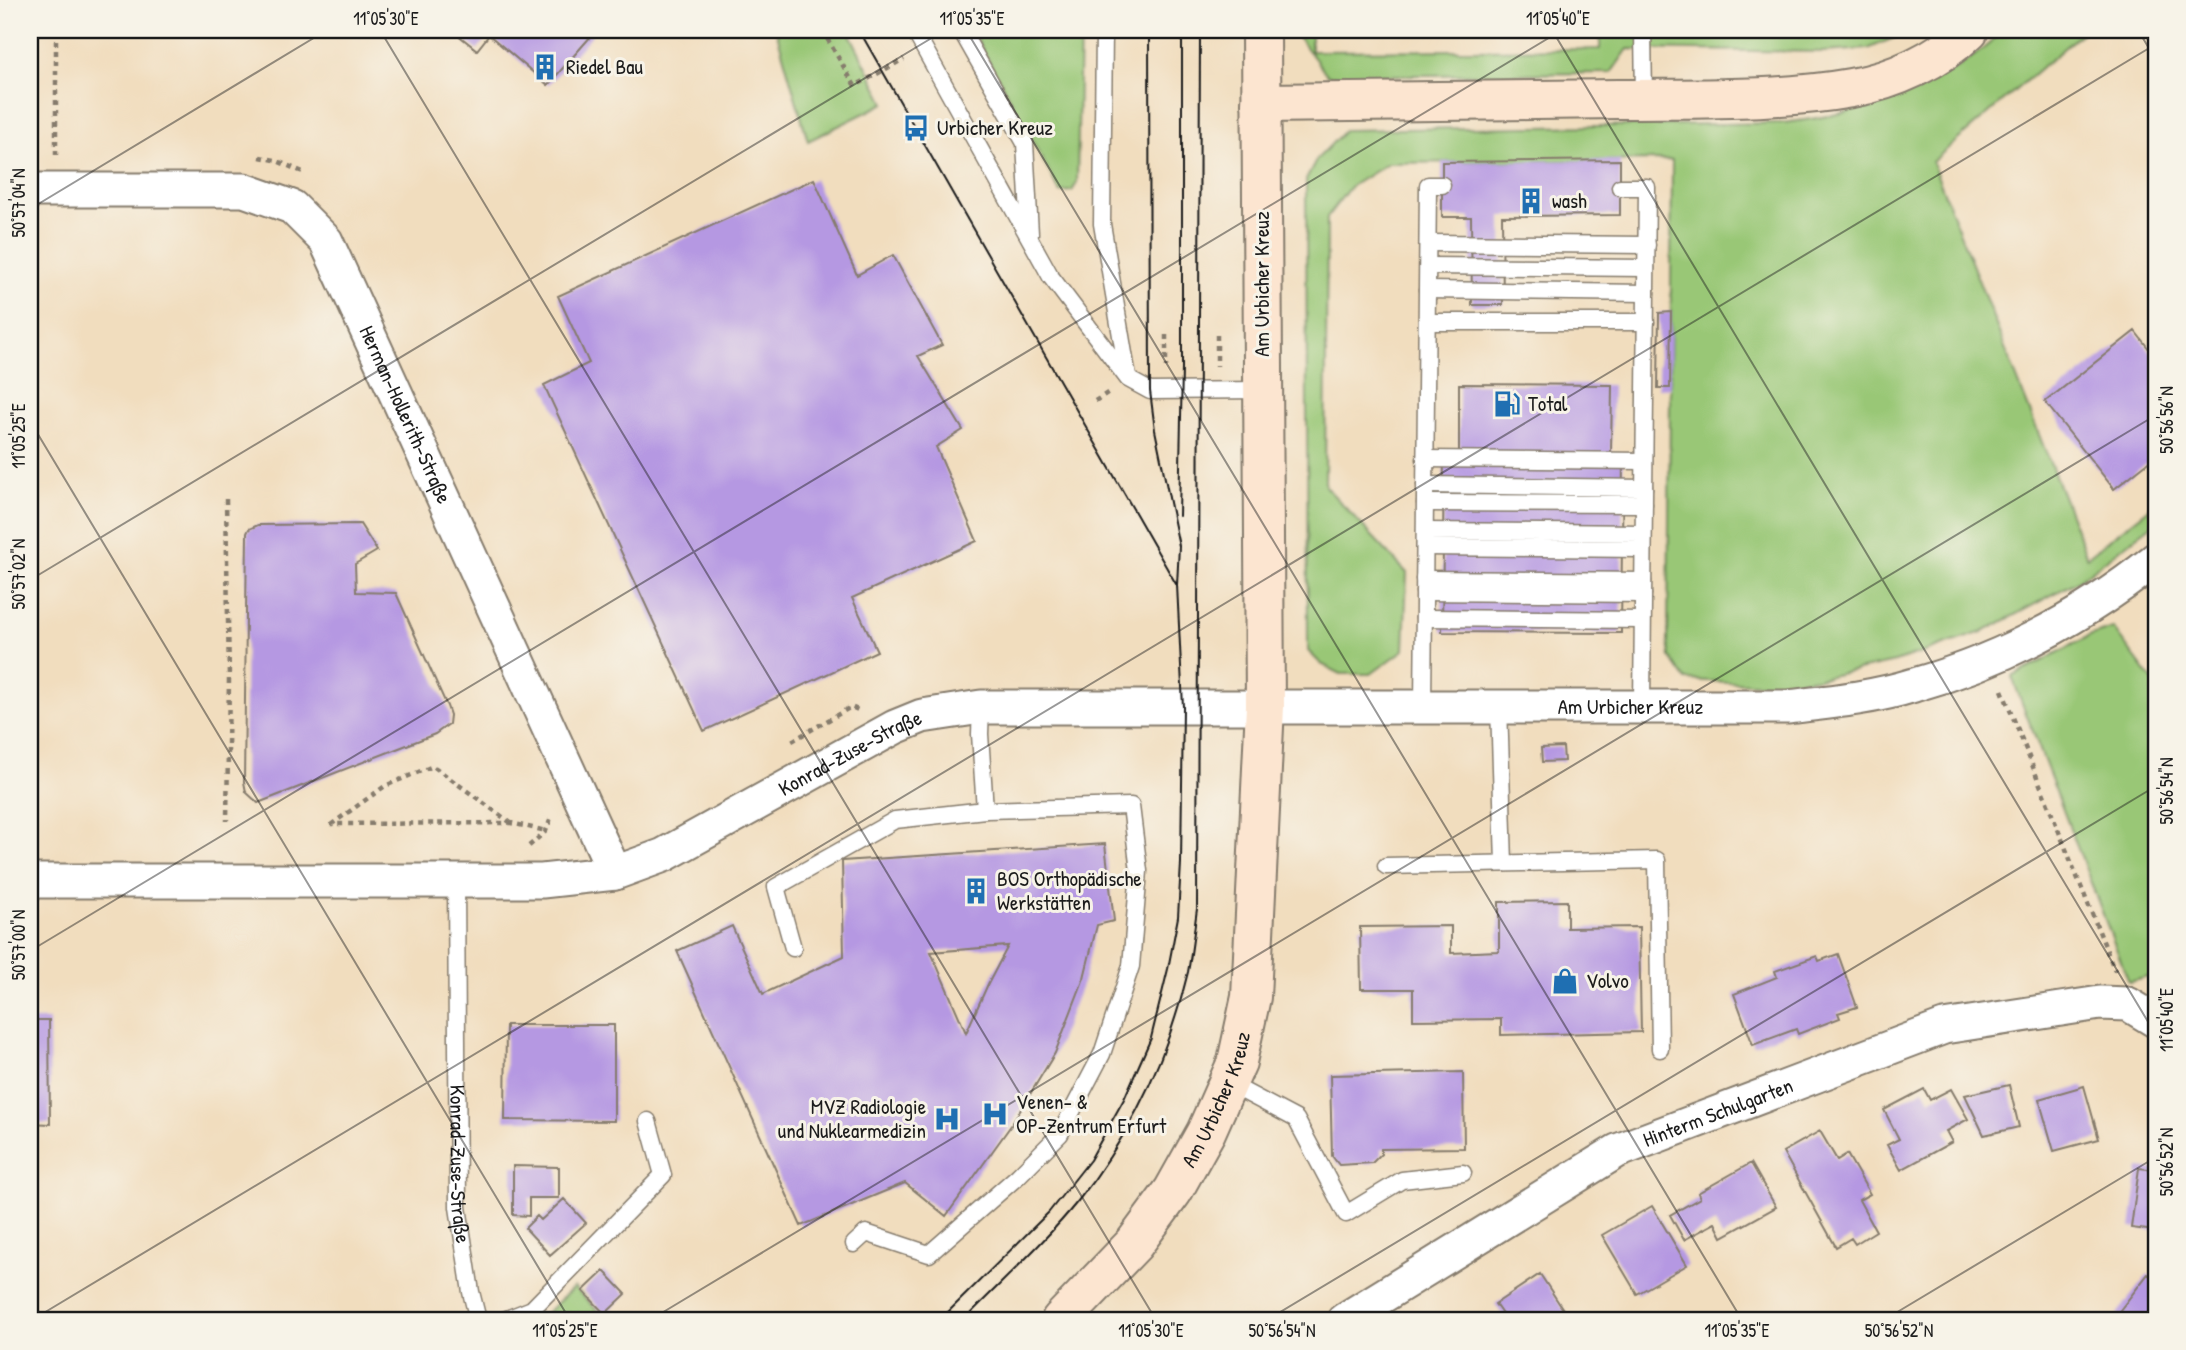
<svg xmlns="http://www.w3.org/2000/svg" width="2186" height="1350" viewBox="0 0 2186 1350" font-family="'Patrick Hand',sans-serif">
<rect width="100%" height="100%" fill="#f7f3e8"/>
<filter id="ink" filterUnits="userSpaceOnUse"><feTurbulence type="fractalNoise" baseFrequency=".0143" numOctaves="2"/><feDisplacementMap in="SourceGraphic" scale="14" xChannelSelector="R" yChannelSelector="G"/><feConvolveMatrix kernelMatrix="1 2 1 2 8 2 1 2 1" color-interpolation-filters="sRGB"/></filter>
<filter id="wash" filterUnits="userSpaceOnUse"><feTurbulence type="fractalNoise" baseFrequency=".00686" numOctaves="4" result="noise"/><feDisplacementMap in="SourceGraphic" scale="28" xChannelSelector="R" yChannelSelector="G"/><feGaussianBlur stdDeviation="1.57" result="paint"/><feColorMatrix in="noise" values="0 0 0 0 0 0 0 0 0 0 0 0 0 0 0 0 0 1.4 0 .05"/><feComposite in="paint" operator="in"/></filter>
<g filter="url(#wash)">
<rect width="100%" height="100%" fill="#f1ddbe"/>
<path fill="#99c776" stroke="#5a7249" stroke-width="2" d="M776,30h72l37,73 -77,38z
M972,30h108l-3,153 -5,8 -12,1z
M1296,30h15v21l289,-2v-19h312l-44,19 -45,3 -195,-3 -17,24 -283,3 -32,-42z
M2004,30h81l-153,132 155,395 69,-54v19l-78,59 -93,50 -90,31 -70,15 -53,7 -86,-4 -16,-23 -2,-17 4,-480 -284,3 -38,24 -23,30 -2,269 82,87 -3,77 -33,24h-30l-20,-10 -13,-13 -2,-471 11,-21 28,-29 438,-7c82,-10 161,-33 221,-93z
M2113,628l43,58v289l-27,7 -117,-305 77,-41z
M574,1287l33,33h-70l4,-2z"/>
<g id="blocks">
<path fill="#b598e2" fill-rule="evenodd" d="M452,30h134l6,5 -44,50 -59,-50 -12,15z
M1620,160v55l-118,1 1,89h-31l-1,-88h-29v-55z
M814,179l43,96 36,-20 49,90 -24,11 45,74 -27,17 41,94 -125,57 25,53 -173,80 -160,-346 45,-22 -31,-67z
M1671,312l-1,76h-12l1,-75z
M2135,331l21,27v98l-42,33 -69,-87z
M1459,384l153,1 -1,69h12l-2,179 -179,-1 2,-180h15z
M360,524l17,27 -22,13 1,28 40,1 51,113 3,9 -1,9 -14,10 -177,69 -12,-11 -2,-10 3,-249 2,-4 9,-4z
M1563,747l1,14 -22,1 -1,-14z
M1105,844l9,77 -17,4 -13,53 -29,75 -43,71 -66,92 -41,-33 -104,43 -124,-275 55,-25 31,68 81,-38 -2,-95zM1008,946l-20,38 -22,49 -35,-81z
M1567,901v27l72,-1 2,105 -140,3v-16l-88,1v-31h-52l-1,-62 91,-1v27l48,-2v-49z
M1838,954l19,53 -19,6 2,5 -42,16 -2,-5 -43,16 -19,-51 43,-17 -2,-6 42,-15 2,5z
M30,1020h19l1,104 -20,-1z
M506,1025h108v96l-109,-1z
M1463,1072l1,76 -83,1v5l-9,9 -33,2 -7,-9 -2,-81z
M2009,1085l10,42 -35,8 -19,-40z
M2084,1086l15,53 -45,12 -15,-52z
M1924,1089l6,11 21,-11 17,30 -22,12 6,11 -51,28 -14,-25 12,-6 -15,-29z
M1820,1131l17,29 10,-6 23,40 -11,6 17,31 -21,13 -4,-6 -15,9 -53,-95z
M1751,1163l25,44 -54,30 -7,-14 -31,17 -14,-25 30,-17 -2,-5z
M513,1166l46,1v31h-30v18l-16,-1z
M2139,1168l17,2v61l-25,-3z
M564,1199l22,24 -36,32 -25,-27 12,-12 4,4z
M1652,1206l35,59 -50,29 -35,-59z
M604,1271l22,23 -21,20 -22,-23z
M1540,1274l30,46h-64l-11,-16z
M2148,1274l8,6v40h-31l-8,-6z"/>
</g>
</g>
<g filter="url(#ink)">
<use href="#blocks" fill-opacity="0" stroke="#867c6d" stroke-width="2"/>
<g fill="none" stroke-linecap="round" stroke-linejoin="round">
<g stroke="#867c6d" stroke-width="19">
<g id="service">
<path d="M914,30l137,247 77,102 22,12 113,-1"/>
<path d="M961,30l64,113 5,91"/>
<path d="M1104,30l-2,194 26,153"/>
<path d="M1643,30l1,69"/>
<path d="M1620,187h27l-5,519"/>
<path d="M1428,243l219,2"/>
<path d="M1428,266l218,2"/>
<path d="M1427,290l219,3"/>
<path d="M1428,322h218"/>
<path d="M1425,459l219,2"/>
<path d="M1425,485l219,3"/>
<path d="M1425,503l219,1"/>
<path d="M1425,531l218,2"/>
<path d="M1425,547l218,2"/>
<path d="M1424,579l219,2"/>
<path d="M1424,592l219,2"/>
<path d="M1424,618l218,2"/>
<path d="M1423,706l5,-521h14"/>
<path d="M1499,706l5,157"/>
<path d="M981,707l-1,27 5,76"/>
<path d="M1386,866l271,-6 3,189"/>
<path id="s1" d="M456,880l2,327 13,85 7,28"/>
<path d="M793,948l-17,-61 119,-67 90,-10 146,-4 8,65 -8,95 -29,88 -42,80 -42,42 -89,78 -63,-21 -12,11"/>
<path d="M1228,1083l68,36 50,95 56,-34 61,-7"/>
<path d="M504,1320l28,-11 131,-134 -15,-54"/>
</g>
</g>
<g stroke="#867c6d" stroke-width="37">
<g id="minor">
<path id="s2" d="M30,190h214l48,17 34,34 289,632"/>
<path id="s3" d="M30,881h512l73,-8 49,-18 231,-128 27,-11 59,-9h806c43,-5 86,-9 127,-22 88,-25 171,-69 242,-126"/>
<path id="s4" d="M1344,1320l273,-169 327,-124 156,-24 28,1 28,17"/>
</g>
</g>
<g stroke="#867c6d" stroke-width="42">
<g id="secondary">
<path d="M1261,103c119,-1 238,-3 357,-4 74,-1 161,2 233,-11 42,-7 88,-28 118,-58"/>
<path id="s5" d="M1061,1320l73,-76 39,-53 33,-59 31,-70 14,-65 14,-291 -4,-676"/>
</g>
</g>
<path stroke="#867c6d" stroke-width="4.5" stroke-dasharray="5 5" stroke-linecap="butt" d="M56,30v126
M822,30l33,56 49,-27
M260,157l15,3 30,13
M1166,335v32
M1217,335v31
M1095,401l14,-9
M226,499l3,179 -2,143
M2002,690l113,281
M792,741l59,-34 7,3
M511,823l-78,-57 -48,20 -53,38 179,-1 35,8
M529,846l17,-15 5,-13"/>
<use href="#service" stroke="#fff" stroke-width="16"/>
<use href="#minor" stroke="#fff" stroke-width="33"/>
<use href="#secondary" stroke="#fce5d0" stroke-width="38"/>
<path stroke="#1c1c1c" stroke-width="2" d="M859,30l317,554
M1179,516l3,-148v-338
M940,1320l109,-108 41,-52 34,-61 27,-61 17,-69 10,-52 3,-54 2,-156 -6,-122 2,-39 -24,-116 -5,-39 -1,-361
M964,1320c38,-39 80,-77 114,-119 53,-67 90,-145 110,-229 4,-21 6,-42 9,-63l3,-879"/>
</g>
</g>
<path fill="none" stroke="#1c1c1c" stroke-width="2" stroke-opacity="0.45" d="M380,30l776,1290M966,30l776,1290M1552,30l604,1005M2138,30l18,30M30,209l297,-179M30,421l540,899M30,580l915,-550M30,951l1532,-921M32,1320l2124,-1276M650,1320l1506,-905M1267,1320l889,-534M1884,1320l272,-163"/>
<defs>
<g id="building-bare" transform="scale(2.1)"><path d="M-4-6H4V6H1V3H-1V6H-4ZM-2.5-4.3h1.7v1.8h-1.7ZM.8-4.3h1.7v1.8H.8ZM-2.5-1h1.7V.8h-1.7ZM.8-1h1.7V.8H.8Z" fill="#1f6fb2" stroke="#f7f3e8" stroke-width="2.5" paint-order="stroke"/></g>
<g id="bus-bare" transform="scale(2.1)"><path d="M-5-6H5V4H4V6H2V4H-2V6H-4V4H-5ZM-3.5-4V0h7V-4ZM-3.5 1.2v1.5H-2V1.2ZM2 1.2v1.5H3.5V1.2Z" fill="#1f6fb2" stroke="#f7f3e8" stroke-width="2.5" paint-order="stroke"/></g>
<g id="fuel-bare" transform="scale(2.1)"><path d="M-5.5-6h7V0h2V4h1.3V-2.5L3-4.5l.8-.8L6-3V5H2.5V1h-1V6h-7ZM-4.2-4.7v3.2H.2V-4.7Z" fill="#1f6fb2" stroke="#f7f3e8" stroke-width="2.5" paint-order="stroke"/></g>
<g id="shop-bare" transform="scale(2.1)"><path d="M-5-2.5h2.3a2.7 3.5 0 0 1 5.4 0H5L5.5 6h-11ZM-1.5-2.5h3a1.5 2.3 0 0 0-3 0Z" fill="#1f6fb2" stroke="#f7f3e8" stroke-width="2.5" paint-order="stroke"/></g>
<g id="hospital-bare" transform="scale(2.1)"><path d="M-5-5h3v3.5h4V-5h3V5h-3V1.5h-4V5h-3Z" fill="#1f6fb2" stroke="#f7f3e8" stroke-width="2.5" paint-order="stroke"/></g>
</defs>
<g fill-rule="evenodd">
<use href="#building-bare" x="545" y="67"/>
<use href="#bus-bare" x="916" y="128"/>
<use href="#building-bare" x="1531" y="201"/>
<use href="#fuel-bare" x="1507" y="404"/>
<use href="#building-bare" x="976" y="891"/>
<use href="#shop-bare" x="1565" y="981"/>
<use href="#hospital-bare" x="995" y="1114"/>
<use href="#hospital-bare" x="947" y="1119"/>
</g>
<g text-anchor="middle" stroke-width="6" stroke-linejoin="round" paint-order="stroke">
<g font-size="21" fill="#1c1c1c" stroke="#f7f3e8" text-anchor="start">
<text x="566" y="74">Riedel Bau</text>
<text x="937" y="135">Urbicher Kreuz</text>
<text x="1552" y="208">wash</text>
<text x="1528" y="411">Total</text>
<text x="997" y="886">BOS Orthopädische<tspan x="997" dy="24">Werkstätten</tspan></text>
<text x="1586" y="988">Volvo</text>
<text x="1016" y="1109">Venen- &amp;<tspan x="1016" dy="24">OP-Zentrum Erfurt</tspan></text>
<text x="926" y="1114" text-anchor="end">MVZ Radiologie<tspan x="926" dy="24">und Nuklearmedizin</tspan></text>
</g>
<g font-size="21" fill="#1c1c1c" stroke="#f7f3e8">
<text transform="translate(1262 284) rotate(-90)" y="7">Am Urbicher Kreuz</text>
<text dy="7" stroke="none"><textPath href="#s2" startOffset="504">Herman-Hollerith-Straße</textPath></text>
<text dy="7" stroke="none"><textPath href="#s3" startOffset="1640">Am Urbicher Kreuz</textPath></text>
<text dy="7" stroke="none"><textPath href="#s3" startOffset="850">Konrad-Zuse-Straße</textPath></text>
<text dy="7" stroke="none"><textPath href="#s5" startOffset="273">Am Urbicher Kreuz</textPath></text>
<text dy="7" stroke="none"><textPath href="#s4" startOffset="429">Hinterm Schulgarten</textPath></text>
<text dy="7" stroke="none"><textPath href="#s1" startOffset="284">Konrad-Zuse-Straße</textPath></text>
</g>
</g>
<rect width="2186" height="1350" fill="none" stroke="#f7f3e8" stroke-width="77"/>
<rect x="38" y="38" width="2110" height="1274" fill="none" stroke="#1c1c1c" stroke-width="2.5"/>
<g font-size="18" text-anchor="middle" fill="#1c1c1c">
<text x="386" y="25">11°05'30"E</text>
<text x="972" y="25">11°05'35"E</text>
<text x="1558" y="25">11°05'40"E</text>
<text transform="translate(19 203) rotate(-90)" y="6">50°57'04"N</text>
<text transform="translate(2167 420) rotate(-90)" y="6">50°56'56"N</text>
<text transform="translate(19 436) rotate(-90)" y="6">11°05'25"E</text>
<text transform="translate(19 574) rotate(-90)" y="6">50°57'02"N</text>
<text transform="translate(2167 791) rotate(-90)" y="6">50°56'54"N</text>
<text transform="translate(19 945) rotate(-90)" y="6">50°57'00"N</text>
<text transform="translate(2167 1020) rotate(-90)" y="6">11°05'40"E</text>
<text transform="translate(2167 1162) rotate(-90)" y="6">50°56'52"N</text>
<text x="565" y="1337">11°05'25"E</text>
<text x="1151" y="1337">11°05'30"E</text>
<text x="1282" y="1337">50°56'54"N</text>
<text x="1737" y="1337">11°05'35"E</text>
<text x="1899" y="1337">50°56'52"N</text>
</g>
</svg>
